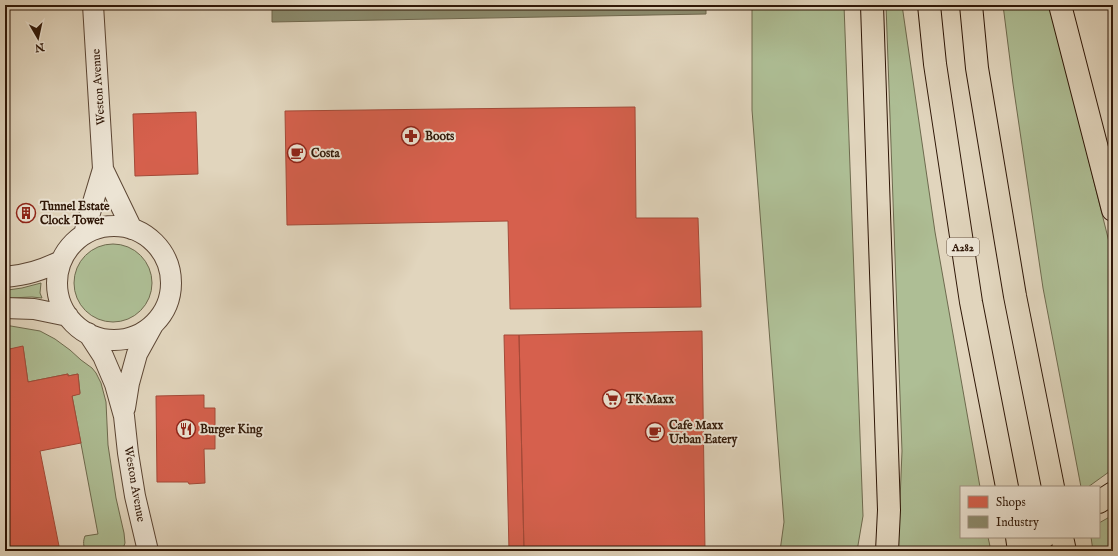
<svg xmlns="http://www.w3.org/2000/svg" width="1118" height="556" viewBox="0 0 1118 556" font-family="'IM FELL English',serif">
<rect width="100%" height="100%" fill="#e1d5bd"/>
<filter id="stains"><feTurbulence type="fractalNoise" baseFrequency=".005" numOctaves="4"/><feColorMatrix values="0 0 0 0 .2 0 0 0 0 .09 0 0 0 0 .02 0 0 0 .5 -.17"/></filter>
<radialGradient id="worn" r=".72"><stop offset=".6" stop-color="#630" stop-opacity="0"/><stop offset="1" stop-color="#630" stop-opacity=".3"/></radialGradient>
<path fill="#aebe95" stroke="#6e6a4e" d="M752,5h92l19,511 -6,35h-77l4,-29 -32,-412z
M886,5h16l33,227 45,255h-19v50h27l3,14h-93l4,-100z
M1003,5h47l63,253v211l-25,18h-7l-38,-199 -30,-204z
M74 283a39 39 0 1 1 78 0a39 39 0 1 1-78 0Z
M41,283l-1,10 2,5 -10,-1 -23,1 -1,-8 14,-2z
M5,325l35,6 15,8 15,11 11,10 11,8 4,5 5,10 5,19 2,43 8,53 8,35 1,10 -3,8h-36c-3,-5 -3,-10 -1,-15l13,-2 -26,-138 8,-3 -2,-19 -10,2v-2l-40,8 -5,-35 -18,3z
M1113,515v36h-20l-2,-14h8v-14z"/>
<path fill="#d6604d" stroke="#a44a38" d="M635,107l1,111h62l3,89 -191,2 -2,-88 -221,4 -2,-114 161,-2z
M196,112l2,62 -63,2 -2,-62z
M22,205l12,6v4l-11,8 -3,-2 -2,-14z
M702,331l3,220h-181l-5,-216z
M504,335h15l5,216h-15z
M23,346l5,36 40,-8v2l10,-2 2,20 -8,2 9,47 -41,8 20,100h-55v-201z
M204,395v13h11v41h-11l1,34 -16,1 -1,-2h-31l-1,-86z"/>
<path fill="#8c8c6e" stroke="#70694f" d="M272,5h434v9l-434,8z"/>
<g fill="none" stroke-linecap="round" stroke-linejoin="round">
<g stroke="#5c4634" stroke-width="22">
<path id="minor" d="M93,5l10,164 29,60
M57 283a57 57 0 1 1 114 0a57 57 0 1 1-114 0Z
M84,234l10,-35 9,-30
M5,277c22,-2 37,-7 56,-16
M5,308l29,1 34,7
M88,333l15,23 12,28 9,32 4,37 7,43 13,55
M125,408l4,-25 8,-29 16,-29"/>
</g>
<g stroke="#2f1707" stroke-width="24">
<path id="major" d="M1099,502l14,-9
M1021,551l23,-14"/>
</g>
<g stroke="#2f1707" stroke-width="24">
<path id="highway" d="M872,5l17,505 -2,41
M929,5l6,59 36,238 36,185
M971,5l6,63 38,228 38,191
M1060,5l53,205
M1017,537l2,14
M1062,537l3,14"/>
</g>
<use href="#minor" stroke="#ece4d4" stroke-width="20"/>
<use href="#major" stroke="#e1d5bd" stroke-width="22"/>
<use href="#highway" stroke="#e1d5bd" stroke-width="22"/>
</g>
<defs>
<g id="pharmacy-ring" transform="scale(1)"><circle r="9.5" fill="#ece4d4" stroke="#8f2418" stroke-width="1.5"/><path d="M-2-6h4v4h4v4h-4v4h-4v-4h-4v-4h4Z" fill="#8f2418"/></g>
<g id="cafe-ring" transform="scale(1)"><circle r="9.5" fill="#ece4d4" stroke="#8f2418" stroke-width="1.5"/><path d="M-5.5-4.5H6V0H3Q3 3.5 0 3.5H-2.5Q-5.5 3.5-5.5 0ZM3-3.2v2h1.7v-2ZM-6 4.5H4V6H-6Z" fill="#8f2418"/></g>
<g id="building-ring" transform="scale(1)"><circle r="9.5" fill="#ece4d4" stroke="#8f2418" stroke-width="1.5"/><path d="M-4-6H4V6H1V3H-1V6H-4ZM-2.5-4.3h1.7v1.8h-1.7ZM.8-4.3h1.7v1.8H.8ZM-2.5-1h1.7V.8h-1.7ZM.8-1h1.7V.8H.8Z" fill="#8f2418"/></g>
<g id="supermarket-ring" transform="scale(1)"><circle r="9.5" fill="#ece4d4" stroke="#8f2418" stroke-width="1.5"/><path d="M-6-5.5h2.5l.6 2H6L4.5 2H-2.5L-4.4-4H-6ZM-1.5 3.2a1.3 1.3 0 1 0 .1 0ZM3 3.2a1.3 1.3 0 1 0 .1 0Z" fill="#8f2418"/></g>
<g id="restaurant-ring" transform="scale(1)"><circle r="9.5" fill="#ece4d4" stroke="#8f2418" stroke-width="1.5"/><path d="M-5-6h1v4h1v-4h1v4h1v-4h1v5L-1.5 .5V6h-2V.5L-5-1ZM5-6V6H3V1.5H1.5Q1.5-4 5-6Z" fill="#8f2418"/></g>
</defs>
<g fill-rule="evenodd">
<use href="#pharmacy-ring" x="411" y="136"/>
<use href="#cafe-ring" x="297" y="153"/>
<use href="#building-ring" x="26" y="213"/>
<use href="#supermarket-ring" x="612" y="399"/>
<use href="#restaurant-ring" x="186" y="429"/>
<use href="#cafe-ring" x="655" y="432"/>
</g>
<g text-anchor="middle" stroke-width="4" stroke-linejoin="round" paint-order="stroke">
<rect fill="#ece4d4" stroke="#685444" stroke-width="1" x="947" y="238" width="32" height="18" rx="3"/>
<g font-size="11" font-weight="bold" fill="#2f1707">
<text x="963" y="251">A282</text>
</g>
<g font-size="12" fill="#2f1707" stroke="#ece4d4">
<text transform="translate(98 87) rotate(-94)" y="4">Weston Avenue</text>
<text transform="translate(135 484) rotate(80)" y="4">Weston Avenue</text>
</g>
<g font-size="12" font-weight="bold" fill="#2f1707" stroke="#ece4d4" text-anchor="start">
<text x="425" y="140">Boots</text>
<text x="311" y="157">Costa</text>
<text x="40" y="210">Tunnel Estate<tspan x="40" dy="14">Clock Tower</tspan></text>
<text x="626" y="403">TK Maxx</text>
<text x="669" y="429">Cafe Maxx<tspan x="669" dy="14">Urban Eatery</tspan></text>
<text x="200" y="433">Burger King</text>
</g>
</g>
<rect width="1118" height="556" fill="none" stroke="#e1d5bd" stroke-width="20"/>
<rect x="6" y="6" width="1106" height="544" fill="none" stroke="#2f1707" stroke-width="2"/>
<rect x="10" y="10" width="1098" height="536" fill="none" stroke="#2f1707"/>
<rect x="960" y="486" width="140" height="52" fill="#ece4d4" stroke="#a09282"/>
<rect x="968" y="496" width="20" height="12" fill="#d6604d" stroke="#a09282"/>
<text x="996" y="506" font-size="12" fill="#2f1707">Shops</text>
<rect x="968" y="516" width="20" height="12" fill="#8c8c6e" stroke="#a09282"/>
<text x="996" y="526" font-size="12" fill="#2f1707">Industry</text>
<g transform="translate(38 38) rotate(171)" stroke="#ece4d4" stroke-width="3" paint-order="stroke">
<path d="M0-3L7 15L0 10L-7 15Z" fill="#2f1707"/>
<text y="-6" font-size="11" font-weight="bold" text-anchor="middle" fill="#2f1707">N</text>
</g>
<rect width="100%" height="100%" filter="url(#stains)"/>
<rect width="100%" height="100%" fill="url(#worn)"/>
</svg>
